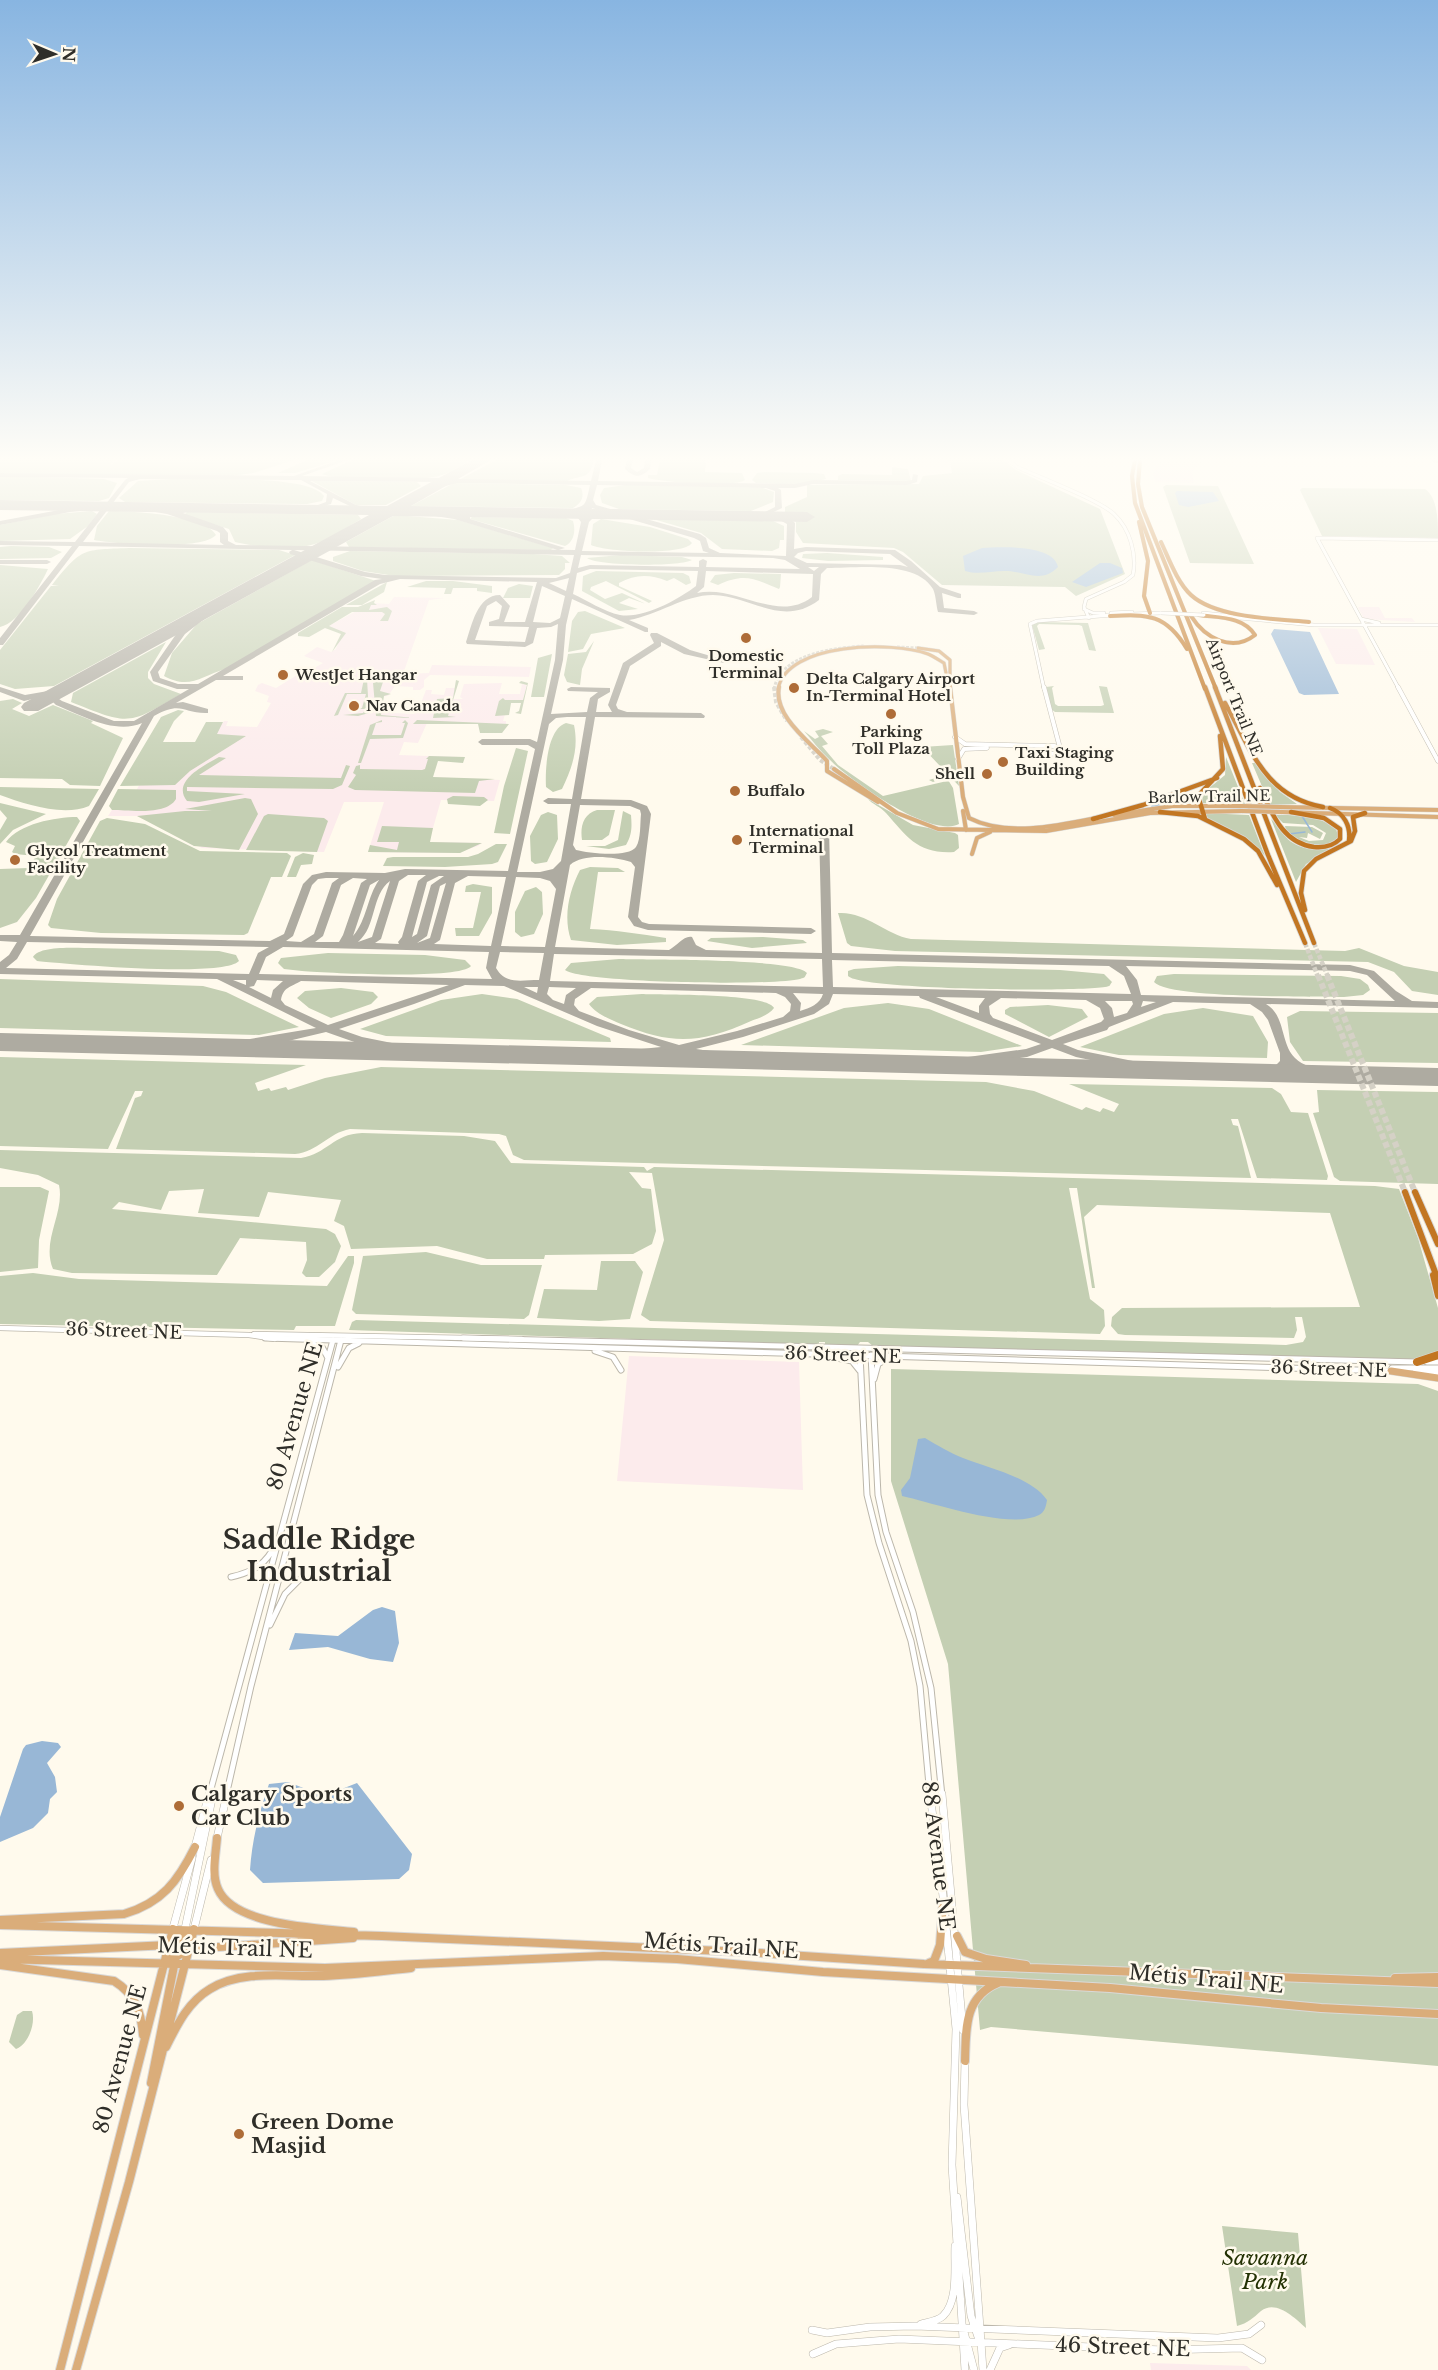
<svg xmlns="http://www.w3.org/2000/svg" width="1438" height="2370" viewBox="0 0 1438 2370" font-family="'Libre Baskerville',serif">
<rect width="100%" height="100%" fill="#fffaed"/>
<path fill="#fcebec" d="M1162,460h42l-12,12 2,11 -39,-1 -2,-9z
M394,597l51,1 -16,2 -26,74 26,-1 3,-8 99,2 -2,10 -99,-2 -6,5v7l-4,3h-7v-3l-18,-1 -7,10 -11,1 2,12h13v4l22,1 3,-9 -2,-2h6l5,-13h6l-1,4 13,1 2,-7h10l-3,11h10l-3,-2 4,-13 38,-1 -3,11h21l2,-10 5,1 -4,16h-14l-6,20h3v3l-79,-1 -9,20 -14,-1 -5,13 59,2 -24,2 -6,18 72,3 -6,21 -53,-1 -12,42 53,1 -4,3 -22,7 -88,-1 16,-50h-40l-20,50 -122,-4 -65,-32h-29l4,-6 15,-2 35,-66h37l20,-14 5,-7h4l-2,5 31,1 14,-24 -4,-1 2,-6 -14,-5 3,-6 4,-2 14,5 31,-19 4,1 12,-7 -19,-7 13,-9 14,5 5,-3 6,-16 -17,-5 46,-25 18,1z
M1358,607h21l6,11h27l3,4 -51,-3z
M1318,628l39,1 18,36 -39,-1z
M629,1356l170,6 4,128 -186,-9z
M1150,2363l97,3 4,4h-100z"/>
<path fill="#c4cfb3" d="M0,460h115l-6,6 9,-6h176l-41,13 -21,3 -232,-3z
M307,460h31l-43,13h-17z
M352,460h119c-10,5 -19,12 -29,15 -19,7 -103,6 -120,-1z
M496,460h98c-5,21 -12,14 -27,21l-108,-1z
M660,460h46l-1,12 37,1 3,7c-10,8 -83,2 -97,-2v-3h9z
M947,460h56l13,10 84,39 25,65 -49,22 -11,-9 -123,-2 -39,-33 -9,-4 -91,-5 -7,-11v-11l11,1v-10h-22v-5l22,-10v-12l112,-1 4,-8 29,-3 -2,-12z
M892,467l16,2 3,12 -73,-1v-4l4,-2 50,1z
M764,472l51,1 9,1 2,5 -28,6 -42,-2 -4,-3 5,-7z
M0,476l104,3 13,4 -8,15 -10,3 -99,-1z
M172,479c28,1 138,-5 152,17l-2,5 -15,3 -182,-2 -6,-4 19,-17z
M312,481l105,1 4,4 -35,19h-30z
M454,483l112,2 15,3c4,9 0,15 -8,20l-162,-2z
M626,485l137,3 11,4 -1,10 -22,9 -132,-2 -17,-6 -2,-8 4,-7z
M1166,485l52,1 36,78 -64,-1 -27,-76z
M1302,488l123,1c13,9 13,32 13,49l-116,-2 -22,-46z
M92,511l5,3 -9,12 -18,13 -70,2v-16l55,-11z
M109,511c23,0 97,4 107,24 -14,16 -100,9 -122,5l3,-14z
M187,512l171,3 3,4c-14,8 -30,20 -46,25 -24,7 -58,3 -80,-2l-6,-13 -45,-14z
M395,515l63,5 95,28 -2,2 -202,-3 -3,-5z
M472,517l94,1 7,3c3,9 1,21 -8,25l-95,-27z
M601,519l49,8 38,12 4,4c-9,13 -86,9 -101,2l2,-21z
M653,519l120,2 11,5v14h-4l-1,8 -7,3 -50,-2 -21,-16z
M11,546l38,1 13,5 -11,6 -51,1v-12z
M129,548l150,2 16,5 -241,131 -39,3 -15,-5v-34l51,-64h8l-7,-1c30,-38 31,-35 77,-37z
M350,551l183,3 29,2 8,7h-5v6l-6,6 -164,1 -32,-5 -30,-10v-4z
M827,553l56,4v3l-55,1 -26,-3 1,-4z
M621,555l61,2 10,3c-11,7 -95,6 -105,-2z
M312,560l64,21 -151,88c-23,7 -36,21 -61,7l8,-23 25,-29z
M0,565l48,4c-7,15 -28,54 -48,58z
M596,571l87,2 6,3 2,7 -5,2 -12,-7 -7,3c-17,-7 -32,-7 -48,2v3l33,15 -3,2 -43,-22 -15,6 -1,3 15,9 17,-6 24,11 -17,-6 -10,5 19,6 -19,2 -37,-20 1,-15z
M734,573l47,1 -1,13 -1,2c-26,-11 -35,-16 -61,-4l-8,-3 5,-7z
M426,581h27l39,5v7l-15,-2v-3h-24l-2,6h-7l2,-6 -39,-1z
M387,582l-3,10 -22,13h-16z
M519,584l14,2 -3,12h-27l5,-10z
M375,600l-1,3 3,2h-6l-2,5 18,-3 5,4 -4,10h-8l5,-7 -3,-2h-30l-23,14 17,7 -14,19 9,-18 -16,-6 -16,9 -11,-1v-3l44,-26h16z
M585,611l40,17 -34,6 -8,15 -15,3 4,-31 6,-9z
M1039,622l49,1 8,28 -7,-1 -7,-24 -3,-1 -40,-1 -2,2 8,23 -6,1 -7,-25z
M594,641l-12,28 -2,16 -13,-3 -3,-7 4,-21 18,-2z
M166,642l-18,30v6l6,6 27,10c-54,32 -52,31 -110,8l2,-9z
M552,654l-8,43h-13l7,-39z
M352,678l15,1 2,34 -11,3 -15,-1 20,-2 3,-4h-7l3,-1 4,-14h-19l-9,21 -4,1 11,-23h16l3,-14h-15z
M384,679l-4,12 11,3 -7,2 -3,19 34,3 -39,-2 -3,-33z
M456,680l3,1 -11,35 8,1 -23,1 4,-19 16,-1z
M521,681l7,2 -7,31 -6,-1 4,-2 2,-8h-10l-2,12 -14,1 4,-15 4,-3 2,2h18l4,-15 -8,-2z
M1054,686l-2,2 3,16 3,2h43l3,-1 -5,-19 8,1 7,26 -59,-1 -4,-3 -5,-22z
M13,699l9,4 -10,6 17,7 24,-11 40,16 -2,2 32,15 -23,48 -30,-1 -8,-6 -62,-1v-77z
M178,710l6,1 -10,10 -11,21h32l11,-20h17l-6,12 29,2 -56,35 -15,14 -55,1 41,-69z
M382,720v2l-6,1 -4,12h29l4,-12h-3l3,-3 3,3 -5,15 -33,1 -9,24h-3l12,-38z
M417,720l92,4 -7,9h-22l-2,-9h-65z
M566,723l8,2c5,24 -2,43 -12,64l-9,3 -7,-5c-1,-17 1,-58 20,-64z
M823,729l10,3 -12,4 7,8 -6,2 16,19 45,31 64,-15 -2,-4 -12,5 -4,-2 16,-5 8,13 6,36c-28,15 -111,-45 -130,-65 -9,-8 -17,-19 -25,-28l11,8 4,-2 -4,-6z
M953,745l6,41 -37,-39z
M516,748l12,3 -18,83 -16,-1 10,-47z
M429,756l36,1 -2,6 -25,-2 -5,16 62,2 -16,2 -4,12 -120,-3 -7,-3 8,-12 -3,-2 3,-7 4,-1v4l62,1 3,-1 3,-10h-2z
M219,757l7,1 -27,17 142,3 5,-13 4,1 -8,19 -9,4 -146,-2v4l58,3 -46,8 -12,-1c-16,-20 18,-36 32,-44z
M1226,757l19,47 -43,-1 1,-10 22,-18z
M1252,763h6l22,29 17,12 -27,1z
M0,787l99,2 -10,17c-26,11 -64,-2 -89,-11z
M118,789l58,1v9c-10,17 -47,11 -64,11l-3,-4z
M453,796l31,1 4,3 -8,6 -32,-2 -1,-5z
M245,798l6,1 7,15 -19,36 -45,-4 -57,-30 48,-5h27l-27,-2z
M868,799l45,26 42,8 3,2 1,13 -5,4c-36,2 -46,-14 -68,-39 -5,-6 -14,-9 -18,-14z
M0,803l46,11 -33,16 -13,14v-14l7,-12 -7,-8z
M597,810h18l-6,25 -7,5h-20c-2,-13 1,-26 15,-30z
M623,811l8,4c1,12 1,20 -5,30l-17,4 -23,-3h19l13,-6z
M548,812l9,3 1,24 -11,23 -12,2 -4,-3 -1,-25 11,-21z
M1204,813l45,2 16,41 -14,-14 -44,-24z
M268,814l56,4 4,3 -11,31 -71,-2 18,-34z
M1275,815c23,0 42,0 61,13l2,9c-15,16 -35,6 -51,-3l-2,-8 27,1 11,6 -3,6 -12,-6 -1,5 -8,-1 10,4 14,-1 3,-7 -13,-8 -30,-2z
M77,817l3,4 -44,77 -19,24 -17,6v-59l28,-1 8,-12 -21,-2 -3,-2 3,-6 -9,-4c13,-18 49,-25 71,-25z
M107,818l38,6 55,27 87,2 4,3 -9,21h-11l-23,56 -4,2 -143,-2 -50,-5 -3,-3 9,-26 43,-78z
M1271,819c15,14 13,26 41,30 7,1 16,-2 23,1l-29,14 -10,18z
M382,826l51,2 -3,14 52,1 -22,10 -92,-1 2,-7 27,5 2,-8h-22z
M496,844h11l-9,18 -6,2 -47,3 -62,-1 4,-8 6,-1h75l10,-3z
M303,853l11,2 -2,9 -11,1 -5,12h-9l8,-20z
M590,867l28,1 7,4h-27l-8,57c26,1 50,5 76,9v4l-49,3 -46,-5c-8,-23 -2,-49 9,-70z
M473,884l19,3v26l-13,23h-23l-1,-8h18l8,-36h-16l1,-6z
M536,887l6,5 1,22 -9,20 -13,3 -6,-5v-20l10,-21z
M838,913c27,-2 47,21 73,26l434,12 14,-3 45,18 34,6v23l-26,-4 -18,-19 -26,-10 -473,-11 -44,-5 -4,-3z
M763,937l40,3 4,3 -55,5 -45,-7 4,-3z
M93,948l126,3 17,4 3,6c-16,17 -173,3 -202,0l-4,-4c6,-12 46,-9 60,-9z
M328,953l97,2 40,5 6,6c-11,14 -144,7 -169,5l-18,-2 -6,-6 3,-5z
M619,959c28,1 176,-1 188,14 -3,5 -1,4 -7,6 -26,7 -218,4 -235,-9l6,-7z
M898,966l162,4 44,4 8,8c-3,4 -1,4 -7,5 -29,5 -244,3 -257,-11v-5l6,-2z
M1174,974l167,2 19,3 8,6 2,5 -7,5 -19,2c-29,-1 -176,2 -190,-15l3,-6z
M0,979l203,7 23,6 73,35 -40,8 -259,-7z
M341,988l32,4 5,5 -7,7 -40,14 -22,-10 -12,-10 8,-7z
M482,994l35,5 93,39 1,4 -225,-6 -26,-7 81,-29z
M642,994c20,1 126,-1 132,14 -5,7 -15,10 -23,13 -51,23 -79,24 -130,3 -11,-5 -25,-10 -32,-20l8,-7z
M888,1003l41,6 93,37 -41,6 -240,-7 103,-37z
M1048,1005l34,4 6,8 -39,20 -44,-23v-4l5,-3z
M1203,1008l50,8 15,26 -1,16 -148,-3 -39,-8 84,-33z
M1300,1011l138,2v50l-135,-2 -13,-19 -3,-25z
M0,1057l306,8 -51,18 3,8 11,-3 2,3 15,-4 2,3 37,-12 56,-11 605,15 48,9 48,19 4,-3 14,5 3,-4 11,4 5,-8 -50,-20 203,4 9,6 10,18 17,1 20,63 -1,4 -70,-2 -19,-59h-7l2,6 5,1 13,52 -727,-18 -11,-5 -7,-19 -7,-2 -149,-5c-22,4 -32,23 -55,25l-179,-5 19,-51 6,-2 2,-5h-8l-27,58 -108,-3z
M1317,1090l121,2v92l-98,-3 -6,-4 -21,-64 6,-1z
M362,1133l102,3 31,5 16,22 133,4 3,4 7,-4 721,19 24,3 19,49 20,70v43l-17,7 -12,1 -155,-2 -15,-3 3,2 -83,-1 -1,-3h-6v2l-279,-8 -5,-4h-8l-3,4 -32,-1v-3h-6v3l-470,-15 3,-8 4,-2 930,25 17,-3 3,-5 -4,-20h-7l2,13 -3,8 -169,-3 -7,-1 -7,-8 1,-9 10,-9 238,-1 -30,-94 -233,-8 -13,12 11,71h-3l-15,-100h-8l21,111 14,11 1,16 -5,8 -450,-13 -9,-6 23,-75 -12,-67 -23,-1 13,16 9,1 5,42 -4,13 -19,10 -88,1 -1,4h-57l-50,-13 -86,3 -7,-23 -10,-5 7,-21 -73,-8 -9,25 -61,-4 6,-24 -35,2 -8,19 -42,-8 -7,7 214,20 9,5 6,12 -6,16 -16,15h-13l-4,-4 5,-13 -1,-18 -66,-4 -23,37 -145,-2 -19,-4c-12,-28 12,-56 6,-84l-21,-10 -38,-7v-18l301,8c26,-4 32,-24 61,-25z
M0,1187h40l9,4 -10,49 -1,28 -38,4z
M426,1252l55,13h61l-13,50 -5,4 -168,-5 -4,-4 11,-54z
M348,1256h6v7l-19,63h-39l-2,4 -294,-6v-48l33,-3 46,6 248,7z
M601,1261h34l8,11 -13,47 -31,2 -62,-3 7,-29 53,1z
M891,1369l527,15 20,7v675l-447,-39 -11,3 -32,-366 -57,-183z
M23,2011h9c4,12 -4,34 -16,38l-7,-7 8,-27z
M1222,2226l76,7 8,95c-11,-10 -30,-29 -45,-17 -8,7 -13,12 -24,15z"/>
<path fill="#98b7d6" d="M1177,491l36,1 6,9 -31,6 -9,-2 -4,-12z
M982,548c18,-1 72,-4 76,19 -17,18 -35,3 -54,4 -13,0 -26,4 -39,0l-2,-15z
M1100,563h10l12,5 1,5 -37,14 -14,-5z
M1274,629l36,3 29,62 -35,1 -5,-2 -28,-59z
M925,1438c12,7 25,15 38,20 25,10 68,19 84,42 -1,6 -2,12 -8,15 -29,15 -105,-12 -137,-19l-1,-6 9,-12 8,-39z
M382,1607l13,4 4,32 -6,19 -23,-3 -42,-12 -39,3 6,-17 43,3 35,-26z
M42,1741l16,2 3,4 -14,16 8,14 2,15 -7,7 -2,14 -15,15 -33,14v-25l23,-68 3,-4z
M288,1782l36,14 33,-13 55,71 -3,16 -10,9 -136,4 -13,-13c2,-30 9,-58 19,-86z"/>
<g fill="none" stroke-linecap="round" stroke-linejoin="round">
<path stroke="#98b7d6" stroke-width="1.5" d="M1152,806l22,-4
M1302,816l10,16
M1289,834l16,-2"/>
<path fill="#aeaba1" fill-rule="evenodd" d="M339,460h9l-46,16 140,2 3,2 -3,2 -132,-1 46,24 16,4 1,1 -3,2 -18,-5 -19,-9 -2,6 -21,6v-2l16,-6 1,-8 -26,-14 -161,-1 -11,3 -17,22 1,3 -4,1 -26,34 141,3 -4,-3v-9l-3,-2 -50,-17 -35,-6v-2l2,-1 42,7 2,-2 17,-3v2l-12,4 40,14 5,6v8l8,4 339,5 6,-28 -3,-4 -13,-5c20,-11 19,0 25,-28l-133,-2 -26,7 -3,-2 29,-9 134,2 5,-21h6l-4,21 197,3 18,-4 94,1 5,-1 1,-6 5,1 -1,7 -10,3 -94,-1 -18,4h-17l3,2 1,18 -21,10 -3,-2 1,-1 16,-8v-16l-9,-3 -169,-3 -4,15 3,5 104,29 6,4 3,10 11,5 66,3 1,-32 -13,-7v-2c7,-1 15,2 21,8l-1,26 12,-2 89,3 16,11 29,26 21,7v4h-3l-16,-5 2,15 30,3 4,2 -4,2 -36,-3c-2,-7 -2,-17 -5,-23 -17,-29 -76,-21 -106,-21l-6,6 -2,26c-37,28 -67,-4 -106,-5 -29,0 -55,20 -84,25l19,8v4h-3l-73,-33 -6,26 -3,35 -12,54 36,-2 3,-14 8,-6 -30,-1 -1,-2 4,-2 39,1v4l-12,7 -2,13h16l-4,-7 15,-42 31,-20 -4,-8 1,-2h6l33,17 38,11 -4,2 -40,-9 -23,-12v4l-31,20 -14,39 2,4 9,3 74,1 4,3 -1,2 -109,-1 -14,82 50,1 16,6 4,8 -13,103 4,5 7,2 162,4 5,3 -5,3 -163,-4 -14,-4 -6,-9 7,-50 -4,-5c-17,-5 -47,-9 -61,3l-15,82 114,3c8,-4 15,-15 23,-13l4,8 10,5 116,3 -3,-124 5,-3 5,3 3,124 518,12 24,6 22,20 16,10 26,1v6l-172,-4c20,12 14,39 29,54 8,8 19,10 30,13l2,3 -6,4 -22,-6 -10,-7 -8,8 -19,4 -6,-4 2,-3 16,-3 6,-6v-8l-12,-33 -6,-8 -12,-8 -77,-2 -64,25 -2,3 -44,14 15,6 60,12 59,6 2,3 -2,3 -4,1 -55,-5 -62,-13 -24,-9 -25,9 -91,12 -4,-1 -2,-3 2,-3 94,-13 15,-5 -121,-46 -1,-2 -86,-2 -4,10 -15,10 -71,23 -47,12 62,9 2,3 -2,3 -4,1 -75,-13 -53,7 -29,1 -2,-3 6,-4 60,-6 -64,-21 -93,-40 -39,-1 -51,19 -75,25 23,8 35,7 117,6 2,3 -6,4 -75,-2 -38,-4 -37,-7 -34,-12 -42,10 -40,5 -43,2 -57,-1 -5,-4 1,-3 104,-1 72,-12 -99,-49 -217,-5v-12l9,-7 8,-13 -17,-1v-6h20l122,-212c-27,12 -61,-8 -86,-18l-6,-6 4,-5 -30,7 -24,-9v-5l25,8 40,-7 1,2 -7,9 3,2 52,20h20l55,-32h-12l-24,-8 -3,-9 29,-42 39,-29 7,2 -40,31 -27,38 2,6 18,6h20l177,-104 7,-1 -21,-3 -71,-22 -1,-2 3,-2 -213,-4 -76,99h-3v-7l72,-92 -72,-1v-4l75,1 26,-33 -31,3 -70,13v-4l70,-13 35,-3 20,-25 3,-2 -128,-1v-4l294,3zM592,508l102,30 6,3 3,10 6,2 -127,-2 7,-29 4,-4 -3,-2zM582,512h2l-1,4 -7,-3zM294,550l280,5 -4,18 -14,5 -171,-3 -20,-3zM806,551l84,3 18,13 -8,-2 -93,-2 -13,-6 4,-4zM581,555l192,3 12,2 15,9 -94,-2 1,-6 -4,-2 -4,2v6l-109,-2 -12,3zM808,567h11l-5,4zM590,569l108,2 -2,15c-17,13 -52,33 -76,29 -16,-3 -33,-15 -47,-21l4,-21zM706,571l107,3 -1,23c-35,27 -76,-13 -115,-4l7,-6zM569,578l-3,13 -17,-8zM400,579l137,3 -12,40h-21l6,-16 -10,-11c-23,0 -28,30 -34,47l1,2 58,3 8,-4 4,-15 14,-1 7,-3 -3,36 -18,82 -7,-3h-48l-4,3 4,3h46l7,4 -27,122 -103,-2 -20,4 -59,-1 -14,3 -9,9 -19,50 -14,7 -240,-5 124,-220c28,-16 29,-2 54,-3v-4l-25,-7 -7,1 40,-23h27v-4h-20l157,-92zM542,586l23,10 -5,22 -10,5 -17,-1zM496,601l6,5 -3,13 -10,3v4l40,1 -4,15 -50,-2 12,-34zM567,717h19l-14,82 -24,-1 -5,3 5,3h23l-10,57 -8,8 -13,3h-23l32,-148 7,-6zM580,805l50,1 10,4 1,4c-1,9 0,25 -5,33 -8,11 -48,6 -60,3l-3,-5zM408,875h18l-8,6 -16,56 -4,5 1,2 -24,-1 6,-4 18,-58zM439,876h5l-13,9 -14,49 -5,3 15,-55zM468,876l38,1 -15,69 -57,-2 6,-4 15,-57zM516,877l24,1 10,3 6,8 -11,58 -44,-1zM326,878h13l-7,5 -18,51 -13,8 -15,-1 7,-5 19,-51 6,-6zM353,878l14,1 -6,4 -18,52 -4,7h-24l8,-6 18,-51zM379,880c-12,17 -12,40 -26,56l17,-51zM390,881l-18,56 -14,5c19,-16 13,-47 32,-61zM446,883l-16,55 -13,5 10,-7 13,-50zM27,942l242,5 -11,6 -9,21 -243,-6 11,-9zM283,947l206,5 -3,16 6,11 -233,-5 7,-17zM500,952l44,1 -5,27c-18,0 -33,5 -43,-12zM554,954l268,5 1,28 -273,-6zM832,960l277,6 15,10 7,18 -298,-7zM1126,966l224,5 17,4 28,26 -254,-6 -4,-15zM233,980h13v5zM257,980l26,1 -10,9 -2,8 -22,-11 5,-1zM301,981l148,4 -121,40 -43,-20 -4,-5c2,-13 10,-13 20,-19zM524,987h14l-1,6zM549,987l27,1 -10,7 -2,9 -11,-4 -6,-6zM591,988l185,5 9,4 6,7 -1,7 -7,6 -46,14 -58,14 -50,-15 -50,-19 -5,-6 1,-6zM793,993l30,1c-3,10 -13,14 -23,17l1,-8zM936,997l49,1 -6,8v7zM1001,998l85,2 14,8 4,11 -3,3 -49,18 -59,-22 -3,-4 -1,-8zM1105,1001h27l1,3 -6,9 -13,4 -2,-9zM1143,1001l13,1 -15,5z
M627,460h6l-2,8 6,4 7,-4 1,-8h6l-1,9c-10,9 -15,9 -25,0z
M412,509l51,8 1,-3 15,-3v2l-9,3v3l95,29 -7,2 -104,-31 -44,-7 -1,-1z
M0,560h47l4,2 -4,2h-47z"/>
<path fill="#aeaba1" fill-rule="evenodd" d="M472,460h19l-80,46 396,6 8,5 -8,5 -414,-6 -355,195h-14l-3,-4 3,-4 345,-188 -369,-5v-10l387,6z
M0,1033l1438,35v18l-1438,-35z"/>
<path stroke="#d5d1c6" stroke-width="3" stroke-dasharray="3 1.5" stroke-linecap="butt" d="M897,647l21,1
M774,689c7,-36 61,-41 90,-43"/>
<path stroke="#d5d1c6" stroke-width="4" stroke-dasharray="4 2" stroke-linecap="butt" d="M774,687l2,15 11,19
M801,737l19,23 14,9"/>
<path stroke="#d5d1c6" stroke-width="4.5" stroke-dasharray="4.5 2" stroke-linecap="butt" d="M1305,943l13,34
M1314,943l14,34"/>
<path stroke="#d5d1c6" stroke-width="6" stroke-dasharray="6 3" stroke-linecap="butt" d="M1318,975l87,217
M1327,975l88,217"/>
<g stroke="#bcb7ab" stroke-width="4">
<path id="minor-far4" d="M1008,460l9,7c22,10 82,33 97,47 16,15 23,40 19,61l-9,7 -38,17 -2,8 5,11
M1084,609l9,4h11
M1111,613l21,-1
M1203,613l29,3
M1131,614l30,-1
M1228,617l86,8h124
M1361,619l18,4
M1044,689l-14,-65 7,-3 76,-6
M1399,689l-82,-151 121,2"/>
</g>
<g stroke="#bcb7ab" stroke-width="5">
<path id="minor-far3" d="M1044,687l16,61
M1398,687l40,74
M955,737l10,7 90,2 8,6 -12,2 -4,-4 3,-3
M958,759l6,-10 23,-1"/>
</g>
<g stroke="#bcb7ab" stroke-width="6">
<path id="minor-far2" d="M0,1328l249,7 26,4
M254,1334l268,5"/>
</g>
<g stroke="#bcb7ab" stroke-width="7">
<path id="minor-far1" d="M265,1338l1126,33
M463,1338l955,24
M308,1342l14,5 6,11
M595,1351l18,6 8,13
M860,1355l7,140 12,48 32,98 9,45 10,110
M871,1355l7,140 8,37 27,80 18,76 11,108
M837,1358l15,3 8,10
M1427,1362h11
M338,1367l11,-19 10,-5
M1392,1368h46
M1415,1372l23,1
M874,1379l4,-15 10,-6
M231,1577c22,-5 36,-13 45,-34
M270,1625l15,-31 14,-14
M209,1796l124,-456
M213,1796l1,-5
M226,1796l25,-110 90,-346"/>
</g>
<g stroke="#bcb7ab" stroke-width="8">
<path id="minor" d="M930,1794l14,110
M942,1794l21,236
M217,1838l10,-44
M195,1847l14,-53
M945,1916l11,113 -4,136 13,205
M173,1928l19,-70
M194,1929l17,-69
M185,1950v-21l28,-135
M965,2060l-1,45 19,265
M957,2197l14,119 8,24
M921,2324c7,-2 17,-3 22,-8 16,-15 11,-51 12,-70
M812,2330l15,3 43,-6 45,-1 303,12 31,-4 12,-9
M964,2332l10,38
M813,2354l23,-10 63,-5 264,11 79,-2 20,12
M990,2370l10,-22 9,-3"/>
</g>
<g stroke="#dad9d8" stroke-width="4">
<path id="major-far3" d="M918,648l21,3 11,9v29
M778,689c9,-47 115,-48 150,-35 5,2 11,6 16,9l3,15"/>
</g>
<g stroke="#dad9d8" stroke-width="5">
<path id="major-far2" d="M779,687c-6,29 31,55 48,74v10l51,31
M950,687l13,110 6,21c37,19 88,8 127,0
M834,769l63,44 41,16 108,2 104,-18 92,-2
M1280,807l158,3
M963,811l3,19
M1282,812l156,5
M1114,815l58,-9h69
M972,854l5,-16 13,-6"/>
</g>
<g stroke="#dad9d8" stroke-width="8">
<path id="major-far1" d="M1391,1371l47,7"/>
</g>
<g stroke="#dad9d8" stroke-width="10">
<path id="major" d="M217,1838c-1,15 -6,36 1,51 16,37 101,39 136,43
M0,1920l124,-6c38,-11 54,-33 71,-67
M0,1925l382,11 363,16 179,12 514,19
M957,1936l8,16 21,7 40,6
M0,1953l169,-8 24,-15
M0,1959l325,9 278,-12 74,3 146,13 287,16 211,20 117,6
M929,1963l5,-2 6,-16 3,-42
M164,1964l25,-15 164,-11
M0,1965l114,16c21,13 27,30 29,54
M1395,1978l43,-1
M166,2047c11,-22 22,-45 44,-58 32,-20 78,-12 113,-13 30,-1 59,-5 88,-8
M965,2061c1,-32 -1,-64 33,-78
M151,2083l25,-127 -2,-23
M60,2370l113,-441
M76,2370l53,-188 65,-253"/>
</g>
<g stroke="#dad9d8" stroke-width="4.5">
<path id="highway-far3" d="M1135,460l-3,16 3,27 70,186
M1140,460l-2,24 4,23 74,182
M1434,460l4,1
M1139,522l9,39 -4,35 6,17
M1161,542c8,17 16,40 30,53 25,23 85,24 118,27
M1110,616c38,-2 56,-2 77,33
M1191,616c14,22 41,37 64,19 -12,-19 -36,-17 -56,-20"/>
</g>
<g stroke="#dad9d8" stroke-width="6">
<path id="highway-far2" d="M1205,687l63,168 37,88
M1215,687l99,256
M1225,703c26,46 40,94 98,104
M1260,788c12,25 22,55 54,59 10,1 19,-1 26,-8v-10l-16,-11 -33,-6
M1330,808c14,5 21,18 19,33
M1160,812l38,4 46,23 14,12 19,34
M1093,819l50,-14 74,-27
M1205,819l-7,-23 25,-27 -3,-33
M1305,910l-4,-17 3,-22 12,-12 35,-18 4,-10 -2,-14 12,-4"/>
</g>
<g stroke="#dad9d8" stroke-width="8">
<path id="highway-far1" d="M1405,1192l33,88
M1415,1192l23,52
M1433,1275l5,21"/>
</g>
<g stroke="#dad9d8" stroke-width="9">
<path id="highway" d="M1417,1362l21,-7"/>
</g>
<use href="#minor-far4" stroke="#fff" stroke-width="3"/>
<use href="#minor-far3" stroke="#fff" stroke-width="4"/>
<use href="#minor-far2" stroke="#fff" stroke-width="4.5"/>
<use href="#minor-far1" stroke="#fff" stroke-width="5"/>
<use href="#minor" stroke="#fff" stroke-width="7"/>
<use href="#major-far3" stroke="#daad7a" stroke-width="3"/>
<use href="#major-far2" stroke="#daad7a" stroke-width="4"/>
<use href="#major-far1" stroke="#daad7a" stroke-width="7"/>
<use href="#major" stroke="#daad7a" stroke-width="8"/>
<use href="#highway-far3" stroke="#c27622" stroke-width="4"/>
<use href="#highway-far2" stroke="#c27622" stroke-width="4.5"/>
<use href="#highway-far1" stroke="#c27622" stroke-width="6"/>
<use href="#highway" stroke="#c27622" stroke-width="8"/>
<g stroke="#bcb7ab" stroke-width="4" stroke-linecap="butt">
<path id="minor-bridge" d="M1161,613l43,2"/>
</g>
<g stroke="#dad9d8" stroke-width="5" stroke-linecap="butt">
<path id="major-bridge" d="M1241,806l39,1
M1242,811l40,1"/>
</g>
<use href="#minor-bridge" stroke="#fff" stroke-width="3"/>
<use href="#major-bridge" stroke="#daad7a" stroke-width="4"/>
</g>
<linearGradient id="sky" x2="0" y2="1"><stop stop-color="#88b5e1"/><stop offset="0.58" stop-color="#fffdf7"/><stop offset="1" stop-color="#fffdf7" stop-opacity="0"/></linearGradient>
<rect width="1438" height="792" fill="url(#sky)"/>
<g fill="#ae6c37" stroke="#fffaed" stroke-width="2">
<circle cx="746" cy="638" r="6"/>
<circle cx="283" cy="675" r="6"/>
<circle cx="794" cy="688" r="6"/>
<circle cx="354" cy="706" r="6"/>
<circle cx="891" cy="714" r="6"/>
<circle cx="1003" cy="762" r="6"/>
<circle cx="987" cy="774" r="6"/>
<circle cx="735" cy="791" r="6"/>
<circle cx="737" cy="840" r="6"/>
<circle cx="15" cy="860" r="6"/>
<circle cx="179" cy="1806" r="6"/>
<circle cx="239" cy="2134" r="6"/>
</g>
<g text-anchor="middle" stroke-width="5" stroke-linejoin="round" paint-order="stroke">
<g font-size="15" font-weight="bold" fill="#2f2e29" stroke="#fffaed" text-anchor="start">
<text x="746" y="661" text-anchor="middle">Domestic<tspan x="746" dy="17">Terminal</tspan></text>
<text x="295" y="680">WestJet Hangar</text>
<text x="806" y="684">Delta Calgary Airport<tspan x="806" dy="17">In-Terminal Hotel</tspan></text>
<text x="366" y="711">Nav Canada</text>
<text x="891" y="737" text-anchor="middle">Parking<tspan x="891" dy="17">Toll Plaza</tspan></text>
<text x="1015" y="758">Taxi Staging<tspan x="1015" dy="17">Building</tspan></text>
<text x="975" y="779" text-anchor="end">Shell</text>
<text x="747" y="796">Buffalo</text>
<text x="749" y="836">International<tspan x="749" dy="17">Terminal</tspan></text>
<text x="27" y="856">Glycol Treatment<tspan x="27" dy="17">Facility</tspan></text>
</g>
<g font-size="15" fill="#2f2e29" stroke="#fffaed">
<text transform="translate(1234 697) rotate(68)" y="5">Airport Trail NE</text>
<text transform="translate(1209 797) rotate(-1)" y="5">Barlow Trail NE</text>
</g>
<g font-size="18" fill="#2f2e29" stroke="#fffaed">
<text transform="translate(124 1331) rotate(2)" y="6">36 Street NE</text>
<text transform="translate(843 1355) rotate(2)" y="6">36 Street NE</text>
<text transform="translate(1329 1369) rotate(2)" y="6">36 Street NE</text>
</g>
<g font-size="21" fill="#2f2e29" stroke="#fffaed">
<text transform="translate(295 1416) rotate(-74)" y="7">80 Avenue NE</text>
<text transform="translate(938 1856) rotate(83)" y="7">88 Avenue NE</text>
<text transform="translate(721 1946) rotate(4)" y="7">Métis Trail NE</text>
<text transform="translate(235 1948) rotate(2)" y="7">Métis Trail NE</text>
<text transform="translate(1206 1979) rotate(5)" y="7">Métis Trail NE</text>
<text transform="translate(120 2059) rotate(-75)" y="7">80 Avenue NE</text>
<text transform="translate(1123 2347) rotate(2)" y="7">46 Street NE</text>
</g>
<g font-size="21" font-weight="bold" fill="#2f2e29" stroke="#fffaed" text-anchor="start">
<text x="191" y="1801">Calgary Sports<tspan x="191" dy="24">Car Club</tspan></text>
<text x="251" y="2129">Green Dome<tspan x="251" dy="24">Masjid</tspan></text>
</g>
<g font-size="21" font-style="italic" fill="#223002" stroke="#fffaed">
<text x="1265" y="2265">Savanna<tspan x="1265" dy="24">Park</tspan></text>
</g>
<g font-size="28" font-weight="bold" fill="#2f2e29" stroke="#fffaed">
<text x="319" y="1549">Saddle Ridge<tspan x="319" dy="32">Industrial</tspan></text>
</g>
</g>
<g transform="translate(54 54) rotate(92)" stroke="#fffaed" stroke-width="4.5" paint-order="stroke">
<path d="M0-4.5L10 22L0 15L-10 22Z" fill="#2f2e29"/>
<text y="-9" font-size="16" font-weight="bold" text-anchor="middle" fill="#2f2e29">N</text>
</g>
</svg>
